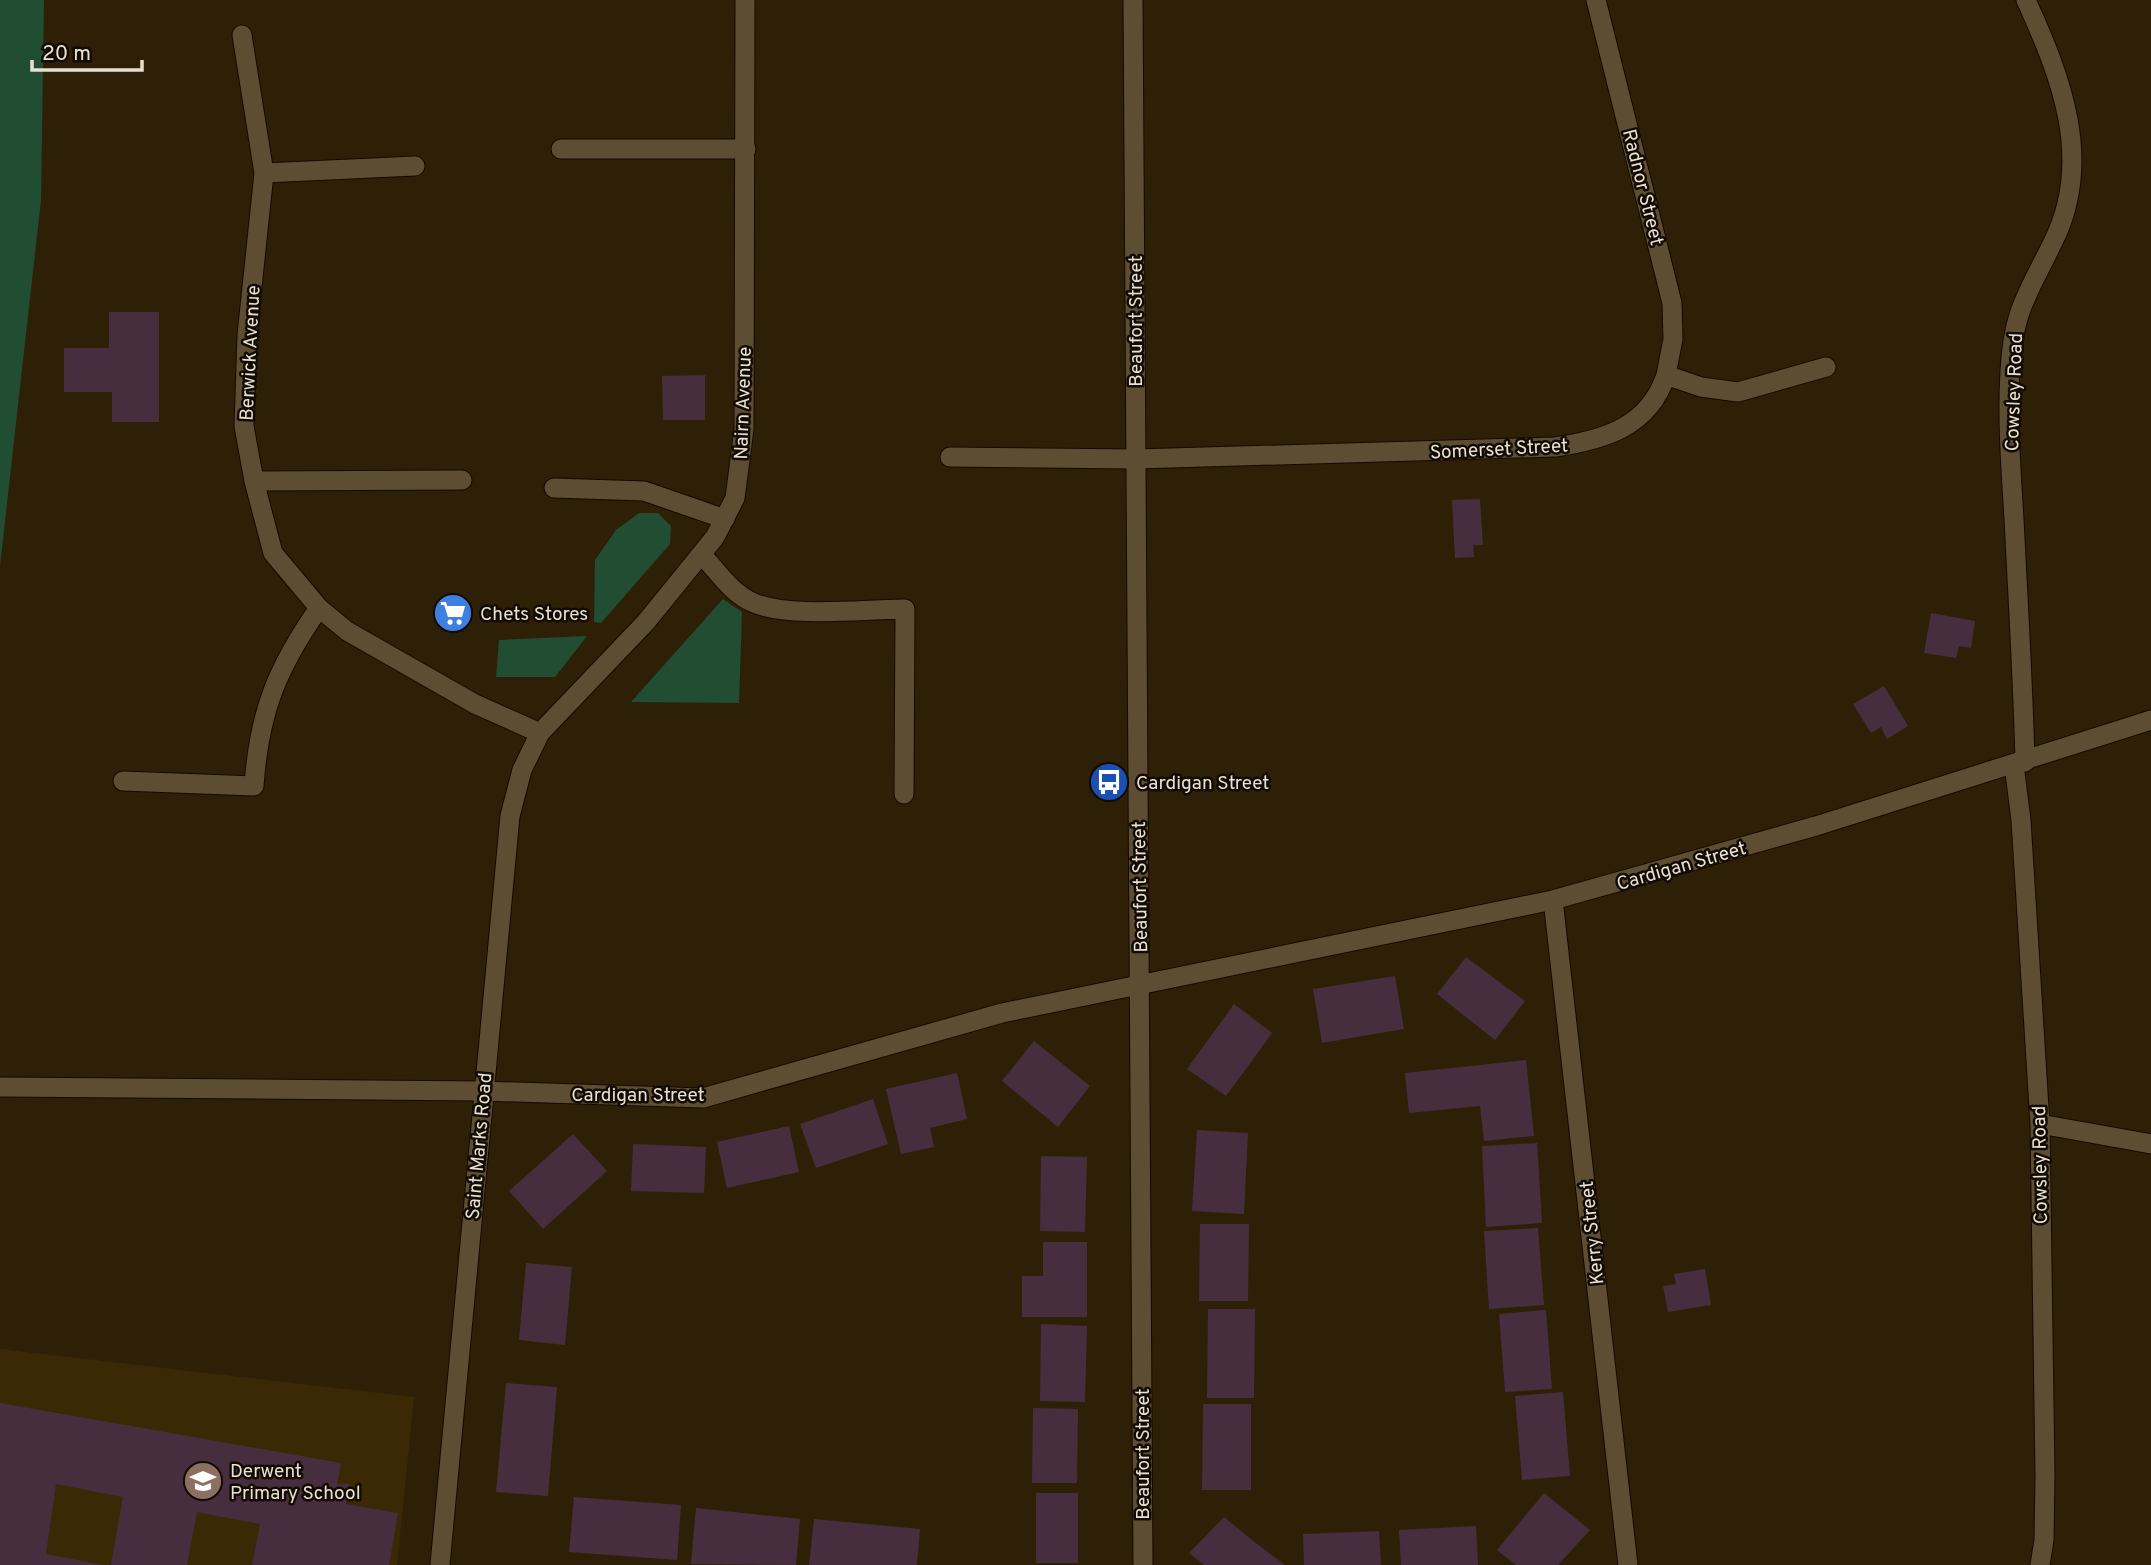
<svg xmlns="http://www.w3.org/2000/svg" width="2151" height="1565" viewBox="0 0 2151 1565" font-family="Overpass,sans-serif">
<rect width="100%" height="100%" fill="#2e2006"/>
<path fill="#3b2906" d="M0,1349l414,48 -17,168h-397z"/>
<path fill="#214d32" d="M0,0h44l-3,200 -41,366z
M639,513h19l13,13 -1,18 -69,79 -7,-1 1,-62 21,-30z
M723,599l19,13 -3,91 -108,-1z
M587,636l-32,41h-59l3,-37z"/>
<path fill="#472e3e" d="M109,312h50v110h-47v-30h-48v-44h45z
M705,375v45h-42l-1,-44z
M1480,499l3,46h-10l1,12 -19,1 -3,-58z
M1931,613l44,8 -4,27 -12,-2 -3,12 -32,-5z
M1884,686l24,40 -21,13 -6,-12 -10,6 -18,-29z
M1466,957l59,44 -30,39 -58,-46z
M1395,976l9,53 -82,14 -9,-54z
M1234,1004l38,29 -46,63 -39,-27z
M1034,1041l56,45 -32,41 -56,-46z
M1526,1060l8,76 -50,5 -4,-35 -71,7 -4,-40z
M957,1073l10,46 -37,9 4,19 -33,7 -15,-65z
M873,1099l15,45 -72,24 -16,-44z
M789,1126l10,46 -72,16 -10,-46z
M1197,1130l51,3 -4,81 -52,-3z
M573,1134l34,37 -64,58 -34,-38z
M1537,1143l5,80 -56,4 -4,-81z
M633,1144l73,3 -2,46 -73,-2z
M1041,1156l46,1 -2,75 -45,-1z
M1200,1224h49l-1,77h-49z
M1538,1228l6,77 -55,4 -5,-78z
M1043,1242h44v75h-65v-41h21z
M526,1263l46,4 -7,78 -46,-5z
M1705,1269l6,36 -43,7 -5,-26 13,-2 -2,-10z
M1208,1309h47l-1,89h-47z
M1546,1310l6,79 -47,3 -6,-78z
M1041,1324l46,2 -2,76 -45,-1z
M506,1383l51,4 -9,109 -52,-4z
M1563,1392l7,84 -48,4 -7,-84z
M0,1403l341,60 -4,21h12l-3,20 52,9 -9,52h-137l8,-41 -63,-12 -10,53h-76l12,-68 -67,-13 -10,70 57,11h-103z
M1203,1404h48v86h-49z
M1033,1408l45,1 -1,74h-45z
M1036,1493h42v70h-42z
M1544,1493l46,37 -32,35h-42l-19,-15z
M574,1497l107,8 -4,55 -108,-8z
M696,1508l104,11 -4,46 -105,-1z
M1224,1517l28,23 33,25h-81l-15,-12z
M814,1519l106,10 -3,36h-108z
M1476,1526l2,39h-77l-2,-35z
M1379,1531l2,34h-77l-1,-31z"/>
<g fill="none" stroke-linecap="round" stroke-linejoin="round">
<g stroke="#160900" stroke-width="21">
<path id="service" d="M950,457l186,2
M703,556c15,16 29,38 51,47 35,15 111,6 151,6l-1,185
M123,781l131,5c5,-74 23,-118 65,-178"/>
</g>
<g stroke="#160900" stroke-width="21">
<path id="minor" d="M1596,0l76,303 1,36 -7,36
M242,35l22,138 -17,162 -3,91 10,55 19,72 46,55 28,23 128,73 65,29
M561,149h185
M264,173l151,-7
M1136,459l419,-12c49,-7 94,-20 111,-72l35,12 37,5 88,-25
M254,481l208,-1
M554,488l90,3 81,28
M2025,762c-2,-81 -7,-162 -11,-243 -3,-50 -7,-99 -4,-148 3,-61 18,-77 43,-129 41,-82 8,-165 -27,-242
M2014,765l7,55 19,304 5,352 -1,64 -4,25
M1553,900l75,665
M0,1087l482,4 221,7 299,-85 551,-113 263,-74 335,-106
M2040,1124l111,20"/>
</g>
<g stroke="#160900" stroke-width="21">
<path id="tertiary" d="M1133,0l10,1565
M440,1565l70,-749 12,-46 18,-37 106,-111 69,-85 20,-39 9,-69 1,-429"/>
</g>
<use href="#service" stroke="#5d4e33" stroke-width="19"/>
<use href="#minor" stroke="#5d4e33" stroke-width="19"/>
<use href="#tertiary" stroke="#5d4e33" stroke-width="19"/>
</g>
<defs>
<g id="supermarket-disc" transform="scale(2.0125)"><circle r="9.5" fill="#3f7fe0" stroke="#110b03"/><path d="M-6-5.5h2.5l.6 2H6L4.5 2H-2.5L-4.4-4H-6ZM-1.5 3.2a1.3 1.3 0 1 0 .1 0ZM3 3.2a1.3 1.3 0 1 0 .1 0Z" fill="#fff"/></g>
<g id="bus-disc" transform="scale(2.0125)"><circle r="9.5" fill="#1a4fb4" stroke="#110b03"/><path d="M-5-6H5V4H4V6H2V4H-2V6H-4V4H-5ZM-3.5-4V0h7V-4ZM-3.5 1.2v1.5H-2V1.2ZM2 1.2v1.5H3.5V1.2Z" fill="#fff"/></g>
<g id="school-disc" transform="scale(2.0125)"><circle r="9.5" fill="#8d6e63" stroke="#110b03"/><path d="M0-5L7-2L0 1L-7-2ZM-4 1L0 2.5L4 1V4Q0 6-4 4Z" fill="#fff"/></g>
</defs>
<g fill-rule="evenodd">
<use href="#supermarket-disc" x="453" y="613"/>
<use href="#bus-disc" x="1109" y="782"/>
<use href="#school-disc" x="203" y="1481"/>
</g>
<g text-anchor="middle" stroke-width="5" stroke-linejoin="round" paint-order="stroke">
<g font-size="19" fill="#e9e0d1" stroke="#110b03">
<text transform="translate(1644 187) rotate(76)" y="7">Radnor Street</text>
<text transform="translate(1135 321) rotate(-90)" y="7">Beaufort Street</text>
<text transform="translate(249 353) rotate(-87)" y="7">Berwick Avenue</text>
<text transform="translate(2013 392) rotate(-88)" y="7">Cowsley Road</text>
<text transform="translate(742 403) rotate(-88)" y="7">Nairn Avenue</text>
<text transform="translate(1499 448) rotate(-3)" y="7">Somerset Street</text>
<text transform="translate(1681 865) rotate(-16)" y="7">Cardigan Street</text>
<text transform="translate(1139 887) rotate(-91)" y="7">Beaufort Street</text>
<text x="638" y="1101">Cardigan Street</text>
<text transform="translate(478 1146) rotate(-85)" y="7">Saint Marks Road</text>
<text transform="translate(2039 1165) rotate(-91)" y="7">Cowsley Road</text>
<text transform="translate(1591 1233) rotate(-96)" y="7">Kerry Street</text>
<text transform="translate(1142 1454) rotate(-90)" y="7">Beaufort Street</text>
</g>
<g font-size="19" fill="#e9e0d1" stroke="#110b03" text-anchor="start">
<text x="480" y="620">Chets Stores</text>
<text x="1136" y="789">Cardigan Street</text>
<text x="230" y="1477">Derwent<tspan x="230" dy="22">Primary School</tspan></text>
</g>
</g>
<path d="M32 60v10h110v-10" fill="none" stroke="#e9e0d1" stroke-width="3.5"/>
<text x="42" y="60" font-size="21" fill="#e9e0d1" stroke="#110b03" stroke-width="5" paint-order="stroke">20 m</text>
</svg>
